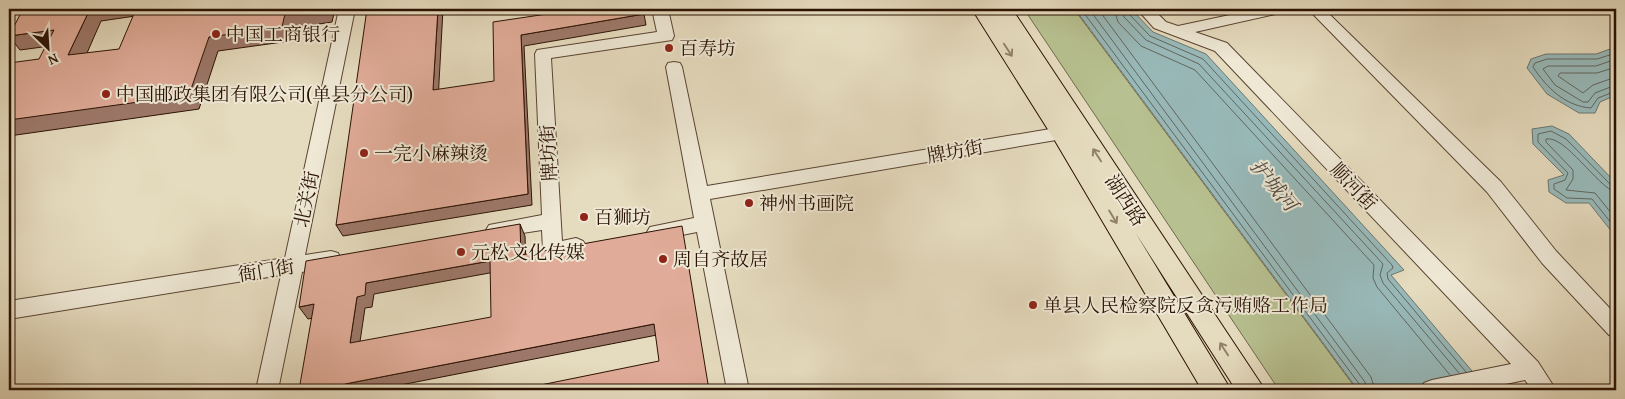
<svg xmlns="http://www.w3.org/2000/svg" width="1625" height="399" viewBox="0 0 1625 399" font-family="'Gentium Book Plus','Noto Serif SC',serif">
<rect width="100%" height="100%" fill="#e5dbbe"/>
<filter id="stains"><feTurbulence type="fractalNoise" baseFrequency=".004" numOctaves="4"/><feColorMatrix values="0 0 0 0 .2 0 0 0 0 .09 0 0 0 0 .02 0 0 0 .5 -.17"/></filter>
<radialGradient id="worn" r=".72"><stop offset=".6" stop-color="#630" stop-opacity="0"/><stop offset="1" stop-color="#630" stop-opacity=".3"/></radialGradient>
<path fill="#b7c090" stroke="#71694a" d="M1024,9h50l283,381h-78z"/>
<path fill="#98b9b9" stroke="#6c7670" d="M1075,9h56l22,23 53,22 198,216 -13,5 97,115h-130z
M1616,47v48l-16,7 -5,11h-16l-32,-19 -20,-26 4,-9 15,-5h50z
M1552,126l17,8 47,49v54l-27,-34h-23l-17,-11 -1,-12 16,-5 -31,-31 -1,-15z"/>
<g fill="none" stroke-linecap="round" stroke-linejoin="round">
<path stroke="#62665e" stroke-width="1" d="M1081,9l279,376 1,5
M1089,9l276,373 2,8
M1098,9l273,368 4,13
M1114,9l4,13 23,24 54,24 179,195 -1,13 4,9 73,88
M1122,9l2,8 22,23 53,24 184,200 -3,11 3,8 76,90
M1128,9l1,5 21,22 53,23 189,206 1,3 -6,5 1,6 78,93
M1616,53l-19,6h-50l-12,4 -2,4c14,21 32,39 58,41l7,-10 18,-7
M1616,59l-20,7h-48l-5,3 12,16 28,17h5l7,-9 21,-8
M1616,67l-19,6h-37l-2,3 25,17 10,-8 23,-8
M1616,186l-5,-1 -45,-46 -15,-8 -13,3v8l30,31 -3,7 -11,4v5l13,9 25,1 24,30
M1616,193c-20,-8 -51,-58 -70,-54v3l27,28v9l-7,11 29,3 21,26"/>
<g stroke="#5a4432" stroke-width="2">
<path id="minor" d="M339,9h16l-50,246 26,-4 7,2 3,6 -3,6 -36,7 -24,118h-22l25,-115 -272,44v-18l276,-43z
M652,9h16l6,27 -2,4 -121,18 11,183 14,-3 7,3 3,5 -3,5 -30,7 -7,-3 -3,-5 -1,-20 -46,7 -7,-2 -3,-5 3,-5 53,-10 -7,-161 2,-4 120,-18z
M1137,9h16l13,13 12,4 80,-17h28l-2,3 -89,20 32,11 311,319 18,28h-24l-7,-10 -49,10h-55l3,-7 8,-3 79,-16 -296,-313 -61,-23z
M1308,9h16l177,173 55,69 60,64v23l-7,-3 -67,-72 -55,-71z
M674,62l6,1 2,4 25,119 355,-59 6,2 3,4 -3,4 -6,2 -352,60 39,191h-22l-30,-158 -40,8 -7,-3 -3,-5 3,-5 44,-9 -28,-151 2,-4z"/>
</g>
<g stroke="#2b1203" stroke-width="2">
<path id="major" d="M972,9h20l18,27 -18,-27h20l253,381h-29l-101,-158 96,158h-29l-148,-251z"/>
</g>
<use href="#minor" fill="#eee8d5" fill-rule="evenodd"/>
<use href="#major" fill="#e5dbbe" fill-rule="evenodd"/>
</g>
<path fill="#9d786a" stroke="#2b1203" d="M90,9h55l4,5 -48,7 -21,48 -12,-14z
M323,9h12l-3,13 -39,6 -3,13 -72,10 -19,58 -190,27v-16l200,-83 76,-23z
M438,9h5l-5,92 -5,-11z
M644,14l2,11 -122,21 8,159 -189,31 -7,-11 192,-31 -7,-159z
M54,30l11,14 -45,6 -11,-14z
M520,224l5,12 1,31 -5,-12z
M490,261l5,11 -121,22 -2,13 -7,1 -7,47 -8,-12 7,-46 9,-14z
M314,304l9,12 -15,3 -9,-12z
M654,324l3,11 -282,55h-31l1,-6z"/>
<path fill="#e0ab98" stroke="#2b1203" fill-rule="evenodd" d="M23,9h67l-22,46 51,-6 17,-40h187l-38,5 -3,13 -73,10 -20,58 -180,25v-57l30,-4 15,-29 -45,6z
M367,9h71l-5,81 61,-9 -1,-59 81,-12v-1h69l1,5 -123,21 7,159 -192,31z
M520,224l1,31 161,-29 27,164h-193l143,-29 -5,-37 -309,60 -1,6h-45l15,-86 -15,3 7,-46zM490,261l1,56 -141,26 7,-46 8,-2 1,-12z"/>
<defs><path id="oneway-shaft" d="M-6 0H5M1.5-3L5.5 0L1.5 3" fill="none" stroke-width="1.6" stroke-linecap="round" stroke-linejoin="round" transform="scale(1.25)"/></defs>
<g stroke="#91816a">
<use href="#oneway-shaft" transform="translate(1008 50) rotate(57)"/>
<use href="#oneway-shaft" transform="translate(1097 155) rotate(-123)"/>
<use href="#oneway-shaft" transform="translate(1113 217) rotate(59)"/>
<use href="#oneway-shaft" transform="translate(1224 349) rotate(-123)"/>
</g>
<g fill="#8f2418" stroke="#eee8d5" stroke-width="2">
<circle cx="216" cy="34" r="5"/>
<circle cx="669" cy="48" r="5"/>
<circle cx="106" cy="94" r="5"/>
<circle cx="364" cy="153" r="5"/>
<circle cx="749" cy="203" r="5"/>
<circle cx="584" cy="217" r="5"/>
<circle cx="461" cy="252" r="5"/>
<circle cx="663" cy="259" r="5"/>
<circle cx="1033" cy="305" r="5"/>
</g>
<g text-anchor="middle" stroke-width="4" stroke-linejoin="round" paint-order="stroke">
<g font-size="19" fill="#2b1203" stroke="#eee8d5" text-anchor="start">
<text x="226" y="41">中国工商银行</text>
<text x="679" y="55">百寿坊</text>
<text x="116" y="101">中国邮政集团有限公司(单县分公司)</text>
<text x="374" y="160">一完小麻辣烫</text>
<text x="759" y="210">神州书画院</text>
<text x="594" y="224">百狮坊</text>
<text x="471" y="259">元松文化传媒</text>
<text x="673" y="266">周自齐故居</text>
<text x="1043" y="312">单县人民检察院反贪污贿赂工作局</text>
</g>
<g font-size="19" fill="#2b1203" stroke="#eee8d5">
<text transform="translate(955 151) rotate(-10)" y="7">牌坊街</text>
<text transform="translate(548 153) rotate(-93)" y="7">牌坊街</text>
<text transform="translate(1354 186) rotate(46)" y="7">顺河街</text>
<text transform="translate(306 199) rotate(-78)" y="7">北关街</text>
<text transform="translate(1126 200) rotate(57)" y="7">湖西路</text>
<text transform="translate(266 270) rotate(-9)" y="7">衙门街</text>
</g>
<g font-size="20" font-style="italic" fill="#514c43" stroke="#eee8d5">
<text transform="translate(1274 185) rotate(50)" y="7">护城河</text>
</g>
</g>
<rect width="1625" height="399" fill="none" stroke="#e5dbbe" stroke-width="30"/>
<rect x="10" y="10" width="1605" height="379" fill="none" stroke="#2b1203" stroke-width="2.5"/>
<rect x="15" y="15" width="1595" height="369" fill="none" stroke="#2b1203"/>
<g transform="translate(48 48) rotate(155)" stroke="#eee8d5" stroke-width="4" paint-order="stroke">
<path d="M0-4L9 19L0 12L-9 19Z" fill="#2b1203"/>
<text y="-8" font-size="14" font-weight="bold" text-anchor="middle" fill="#2b1203">N</text>
</g>
<rect width="100%" height="100%" filter="url(#stains)"/>
<rect width="100%" height="100%" fill="url(#worn)"/>
</svg>
